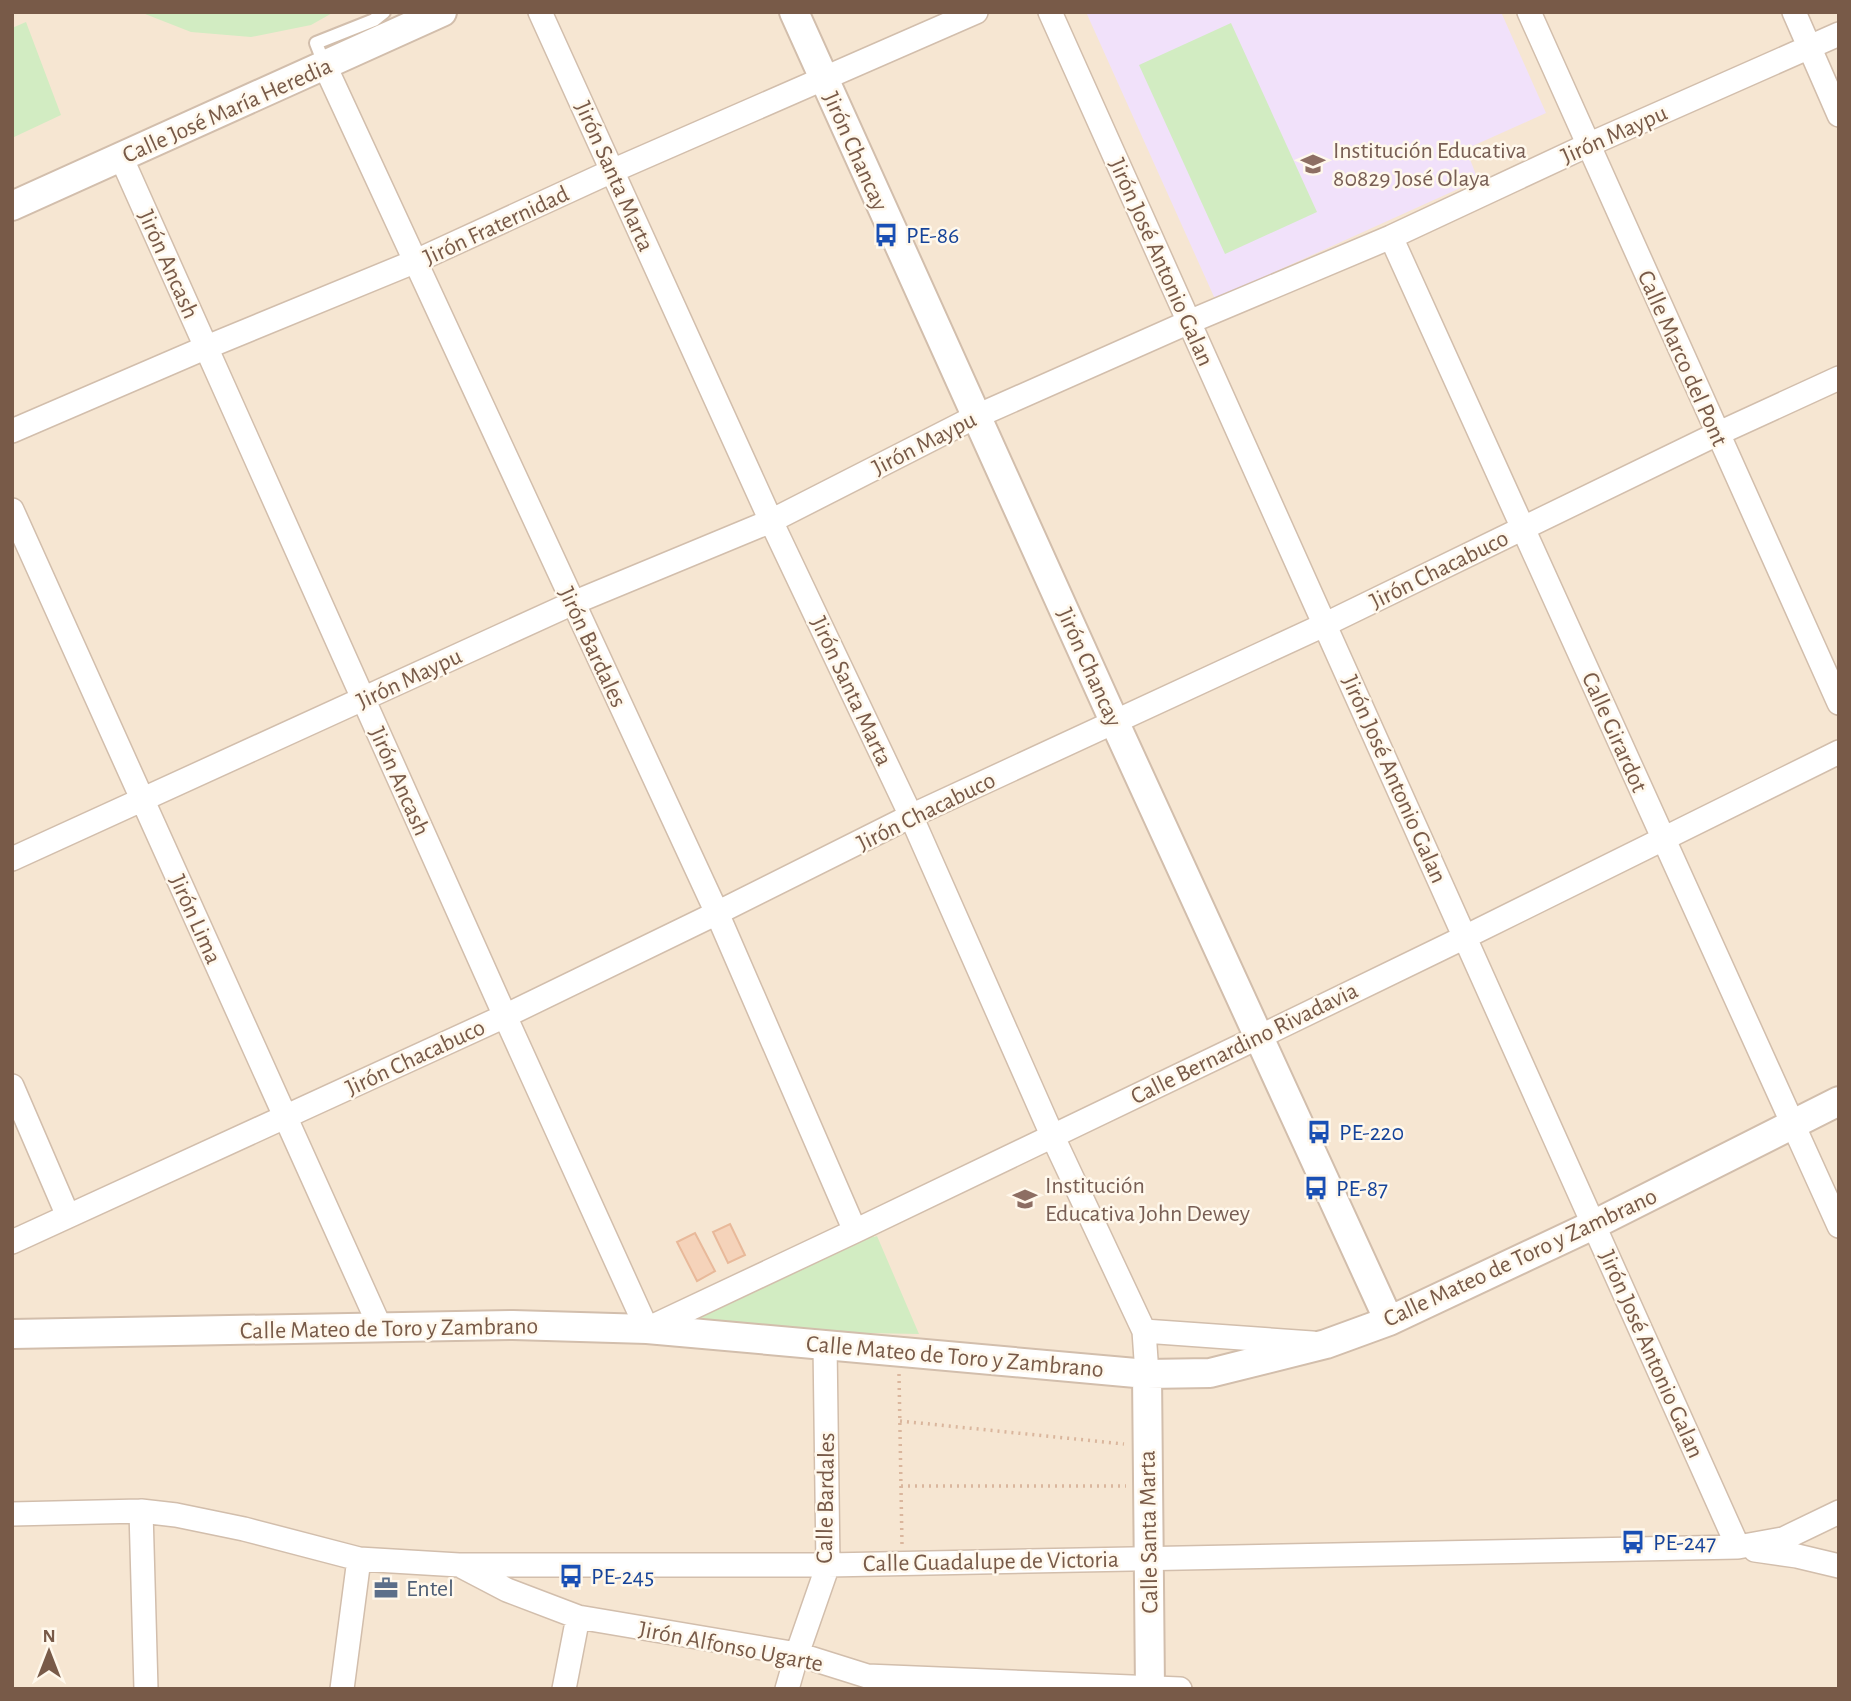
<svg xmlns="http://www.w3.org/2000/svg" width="1851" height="1701" viewBox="0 0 1851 1701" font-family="'Alegreya Sans',sans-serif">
<rect width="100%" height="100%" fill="#fef4e4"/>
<path fill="#f6e6d2" d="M12,12h1827v1677h-1827z"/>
<path fill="#f1e1fa" d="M1086,12h415l45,101 -80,36 12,31 -263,119z"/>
<path fill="#d2ecc2" d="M140,12h194l-23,13 -60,12 -60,-5z
M26,22l35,93 -49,23v-110z
M1231,23l86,189 -92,42 -86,-189z
M872,1233l2,4 3,-1 42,98 -272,-5z"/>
<path fill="#f5d3ba" stroke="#e8b99a" stroke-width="2" d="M730,1224l15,31 -17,8 -15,-31z
M695,1233l20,38 -18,10 -20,-39z"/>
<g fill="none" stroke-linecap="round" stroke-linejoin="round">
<g stroke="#d2beac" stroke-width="16">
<path id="service" d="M325,66l-9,-23 58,-23 10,-8"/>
</g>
<g stroke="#d2beac" stroke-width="26">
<path id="minor" d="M540,12l231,509 140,295 141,319 92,196 3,43
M1050,12l688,1535
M1529,12l310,691
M1794,12l45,103
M325,66l392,847 138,318
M121,157l384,859 142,313 208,-98 404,-194 206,-100 374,-185
M1391,237l448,989
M12,431l195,-84 209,-86 196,-90 364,-159
M12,510l368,817
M12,859l561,-256 198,-82 206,-105 212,-94 202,-85 197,-92 251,-111
M12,1086l56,130
M12,1242l493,-226 212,-103 194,-97 415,-192 391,-190 122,-56
M1144,1331l168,12
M141,1511l5,178
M12,1514l129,-3 35,4 68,14 115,30 100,6h369l910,-18 45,-8 56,-27
M1755,1550l42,6 42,10
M463,1567l44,23 71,27 219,37 70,22 313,13
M342,1689l17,-130
M564,1689l14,-72
M787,1689l10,-35 31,-89 -3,-221"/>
</g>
<g stroke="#d2beac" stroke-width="32">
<path id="tertiary" d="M794,12l320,709 275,600
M12,206l430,-194
M12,1334l501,-9 134,4 500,45 63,-1 116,-29 63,-23 204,-96 246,-124
M1147,1374l3,315"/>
</g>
<path stroke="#dab69d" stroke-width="3.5" stroke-dasharray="2 5" stroke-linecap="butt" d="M899,1374l3,171
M900,1421l224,23
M901,1486h225"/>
<use href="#service" stroke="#fff" stroke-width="12"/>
<use href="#minor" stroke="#fff" stroke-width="23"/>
<use href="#tertiary" stroke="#fff" stroke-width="28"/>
</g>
<defs>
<g id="school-bare" transform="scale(1.89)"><path d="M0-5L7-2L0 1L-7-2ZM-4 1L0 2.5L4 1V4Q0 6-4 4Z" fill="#8d6e63" stroke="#fff8ec" stroke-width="2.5" paint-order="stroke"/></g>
<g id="bus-bare" transform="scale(1.89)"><path d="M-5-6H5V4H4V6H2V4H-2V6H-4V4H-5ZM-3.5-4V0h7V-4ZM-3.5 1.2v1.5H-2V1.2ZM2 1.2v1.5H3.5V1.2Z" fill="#1a4fb4" stroke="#fff8ec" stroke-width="2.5" paint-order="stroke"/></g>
<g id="office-bare" transform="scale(1.89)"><path d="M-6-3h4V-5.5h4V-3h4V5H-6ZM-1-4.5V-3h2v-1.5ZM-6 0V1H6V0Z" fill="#5c6f8a" stroke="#fff8ec" stroke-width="2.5" paint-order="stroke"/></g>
</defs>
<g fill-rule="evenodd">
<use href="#school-bare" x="1313" y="164"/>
<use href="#bus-bare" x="886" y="235"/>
<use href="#bus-bare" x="1319" y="1132"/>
<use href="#bus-bare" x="1316" y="1188"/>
<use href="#school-bare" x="1025" y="1199"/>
<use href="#bus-bare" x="1633" y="1542"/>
<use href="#bus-bare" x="571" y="1576"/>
<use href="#office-bare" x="386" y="1588"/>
</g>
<g text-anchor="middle" stroke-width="5" stroke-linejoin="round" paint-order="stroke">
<g font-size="24" fill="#785a48" stroke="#fff8ec">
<text transform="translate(227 110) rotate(-24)" y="8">Calle José María Heredia</text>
<text transform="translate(1614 134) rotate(-24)" y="8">Jirón Maypu</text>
<text transform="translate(856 151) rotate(66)" y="8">Jirón Chancay</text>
<text transform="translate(615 176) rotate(66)" y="8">Jirón Santa Marta</text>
<text transform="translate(496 225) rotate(-25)" y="8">Jirón Fraternidad</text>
<text transform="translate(1162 262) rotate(66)" y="8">Jirón José Antonio Galan</text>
<text transform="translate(169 264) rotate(66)" y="8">Jirón Ancash</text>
<text transform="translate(1683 358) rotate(66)" y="8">Calle Marco del Pont</text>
<text transform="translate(924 443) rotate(-27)" y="8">Jirón Maypu</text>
<text transform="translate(1439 569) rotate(-26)" y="8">Jirón Chacabuco</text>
<text transform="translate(593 647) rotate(65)" y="8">Jirón Bardales</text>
<text transform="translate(1090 667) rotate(66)" y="8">Jirón Chancay</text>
<text transform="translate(409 678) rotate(-25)" y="8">Jirón Maypu</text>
<text transform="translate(852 691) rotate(65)" y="8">Jirón Santa Marta</text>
<text transform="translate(1615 732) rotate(66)" y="8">Calle Girardot</text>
<text transform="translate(1395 779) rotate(66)" y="8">Jirón José Antonio Galan</text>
<text transform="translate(400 781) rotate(66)" y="8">Jirón Ancash</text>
<text transform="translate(926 811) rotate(-26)" y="8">Jirón Chacabuco</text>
<text transform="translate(196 919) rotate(66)" y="8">Jirón Lima</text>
<text transform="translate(1244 1043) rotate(-26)" y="8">Calle Bernardino Rivadavia</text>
<text transform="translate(415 1057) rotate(-25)" y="8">Jirón Chacabuco</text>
<text transform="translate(1520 1257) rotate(-25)" y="8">Calle Mateo de Toro y Zambrano</text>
<text transform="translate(389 1328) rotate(-1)" y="8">Calle Mateo de Toro y Zambrano</text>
<text transform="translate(1652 1354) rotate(66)" y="8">Jirón José Antonio Galan</text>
<text transform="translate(955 1356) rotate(5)" y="8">Calle Mateo de Toro y Zambrano</text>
<text transform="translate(825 1498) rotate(-89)" y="8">Calle Bardales</text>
<text transform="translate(1148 1532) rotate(-91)" y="8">Calle Santa Marta</text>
<text transform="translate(991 1561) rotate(-1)" y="8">Calle Guadalupe de Victoria</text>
<text transform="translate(731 1646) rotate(11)" y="8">Jirón Alfonso Ugarte</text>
</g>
<g font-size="24" fill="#785e54" stroke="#fff8ec" text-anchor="start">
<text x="1333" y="158">Institución Educativa<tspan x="1333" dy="28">80829 José Olaya</tspan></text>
<text x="1045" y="1193">Institución<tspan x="1045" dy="28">Educativa John Dewey</tspan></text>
</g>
<g font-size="24" fill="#164399" stroke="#fff8ec" text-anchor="start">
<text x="906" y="243">PE-86</text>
<text x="1339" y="1140">PE-220</text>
<text x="1336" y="1196">PE-87</text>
<text x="1653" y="1550">PE-247</text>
<text x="591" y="1584">PE-245</text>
</g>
<g font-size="24" fill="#4e5e75" stroke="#fff8ec" text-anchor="start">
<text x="406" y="1596">Entel</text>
</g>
</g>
<rect width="1851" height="1701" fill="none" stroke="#785a48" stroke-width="28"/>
<g transform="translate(49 1652)" stroke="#fff8ec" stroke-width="5" paint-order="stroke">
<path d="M0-5L12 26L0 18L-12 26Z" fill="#785a48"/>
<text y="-10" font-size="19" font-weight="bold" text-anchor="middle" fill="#785a48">N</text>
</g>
</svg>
